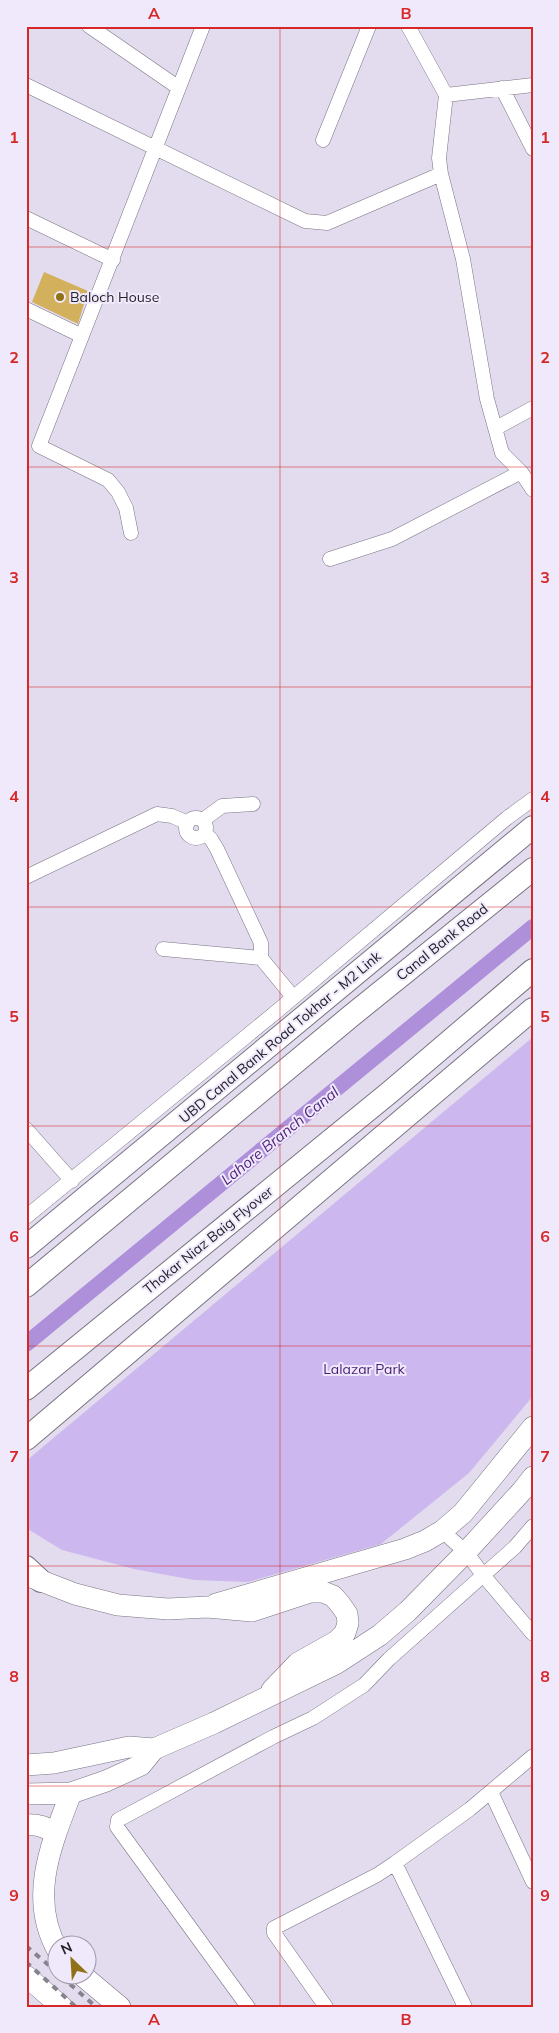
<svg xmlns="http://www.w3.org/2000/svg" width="559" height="2033" viewBox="0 0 559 2033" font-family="Mulish,sans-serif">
<rect width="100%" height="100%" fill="#e2dcee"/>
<path fill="#cdb7ef" d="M533,1037v359l-64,77 -88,71 -133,38 -54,-2 -60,-11 -72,-19 -36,-22v-67z"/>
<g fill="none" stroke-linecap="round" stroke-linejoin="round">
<path stroke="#ae8fda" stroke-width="16" d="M26,1344l507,-417"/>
</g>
<path fill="#d2b05c" d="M44,272l44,19 -10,33 -46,-22z"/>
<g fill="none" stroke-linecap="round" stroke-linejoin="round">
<g stroke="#797383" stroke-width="15">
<path id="minor" d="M89,26l90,62
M408,26l38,69 -7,63 2,16 22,85 24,140 15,54 19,19 12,18
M26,85l279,136 22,2 114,-49
M502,88l31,61
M446,95l87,-10
M323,140l46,-114
M26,218l87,42
M26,309l56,27
M496,428l37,-20
M131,533l-5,-25 -8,-16 -10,-12 -69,-34 164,-420
M330,559l62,-20 129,-67
M186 828a10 10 0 1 1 20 0a10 10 0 1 1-20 0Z
M203,820l19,-14 31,-2
M205,834l6,5 6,10 44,94v15l32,39
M26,877l131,-63 15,2 16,7
M163,949l98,9
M26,1129l46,52
M26,1217l250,-205 231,-194 26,-19
M442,1531l24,21 17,23 50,59
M491,1792l42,90
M395,1863l70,144
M248,2007l-131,-180 1,-7 155,-83 40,-19 51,-33 25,-26 126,-112 18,-21
M326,2007l-52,-74v-5l103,-53 18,-12 75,-54 63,-53"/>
</g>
<g stroke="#797383" stroke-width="22">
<path id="primary" d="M26,1575l49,19 43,11 50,4 39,-2 45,4 58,-19h13l10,4 7,8 7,10 1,9 -3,10 -8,8 -39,22 -26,27
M216,1604l189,-55 20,-8 17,-10 21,-18 70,-86
M26,1765l28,-2 75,-16 25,2 60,-26 123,-60 43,-28 28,-24 58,-59 56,-61 11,-14
M26,1794l45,-1 35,-12 35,-16 13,-16
M26,1825c12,-1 19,2 29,8
M58,1951c-30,-53 -7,-106 13,-158
M26,1976l36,31
M83,1976l37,31"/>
</g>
<g stroke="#797383" stroke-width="24">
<path id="trunk" d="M26,1247l507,-420
M26,1286l325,-270 182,-147
M26,1389l364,-297 143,-122
M26,1439l507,-430
M26,1567l15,14"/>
</g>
<use href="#minor" stroke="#fff" stroke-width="14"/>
<use href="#primary" stroke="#fff" stroke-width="21"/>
<use href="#trunk" stroke="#fff" stroke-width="22"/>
<path stroke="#86828e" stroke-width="4" stroke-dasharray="6 6" stroke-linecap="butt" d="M26,1946l32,27
M26,1962l50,45
M61,1976l35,31"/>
</g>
<path fill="none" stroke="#d62828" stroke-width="1" stroke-opacity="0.55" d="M280,26v1981M26,247h507M26,467h507M26,687h507M26,907h507M26,1126h507M26,1346h507M26,1566h507M26,1786h507"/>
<circle fill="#907116" stroke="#f0e9fb" stroke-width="2" cx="60" cy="297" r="5"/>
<g text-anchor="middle" stroke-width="4" stroke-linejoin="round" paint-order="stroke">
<g font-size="14" fill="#242228" stroke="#f0e9fb" text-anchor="start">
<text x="70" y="302">Baloch House</text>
</g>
<g font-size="14" fill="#242228" stroke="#f0e9fb">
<text transform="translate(442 942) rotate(-39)" y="5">Canal Bank Road</text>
<text transform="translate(280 1037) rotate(-40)" y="5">UBD Canal Bank Road Tokhar - M2 Link</text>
<text transform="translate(208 1240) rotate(-39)" y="5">Thokar Niaz Baig Flyover</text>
</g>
<g font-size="14" fill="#481c73" stroke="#f0e9fb">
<text x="364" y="1374">Lalazar Park</text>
</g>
<g font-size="15" font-style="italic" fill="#50257c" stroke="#f0e9fb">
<text transform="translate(280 1136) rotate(-39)" y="5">Lahore Branch Canal</text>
</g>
</g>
<rect width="559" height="2033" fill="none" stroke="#f0e9fb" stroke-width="55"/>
<g transform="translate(72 1960) rotate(335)"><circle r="24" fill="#f0e9fb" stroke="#9e99a7"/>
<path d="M0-4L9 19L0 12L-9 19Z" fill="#907116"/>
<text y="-8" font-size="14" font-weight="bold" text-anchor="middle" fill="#242228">N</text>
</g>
<rect x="28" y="28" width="504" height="1978" fill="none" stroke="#d62828" stroke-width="2"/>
<g font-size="16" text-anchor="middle" font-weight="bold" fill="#d62828">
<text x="154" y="19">A</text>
<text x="406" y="19">B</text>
<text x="14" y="143">1</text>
<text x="545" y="143">1</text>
<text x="14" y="363">2</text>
<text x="545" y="363">2</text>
<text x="14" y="583">3</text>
<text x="545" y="583">3</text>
<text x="14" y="802">4</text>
<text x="545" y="802">4</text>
<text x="14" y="1022">5</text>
<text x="545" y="1022">5</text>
<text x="14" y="1242">6</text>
<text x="545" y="1242">6</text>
<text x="14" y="1462">7</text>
<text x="545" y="1462">7</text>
<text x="14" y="1682">8</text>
<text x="545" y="1682">8</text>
<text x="14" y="1901">9</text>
<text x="545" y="1901">9</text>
<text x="154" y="2025">A</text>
<text x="406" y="2025">B</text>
</g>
</svg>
